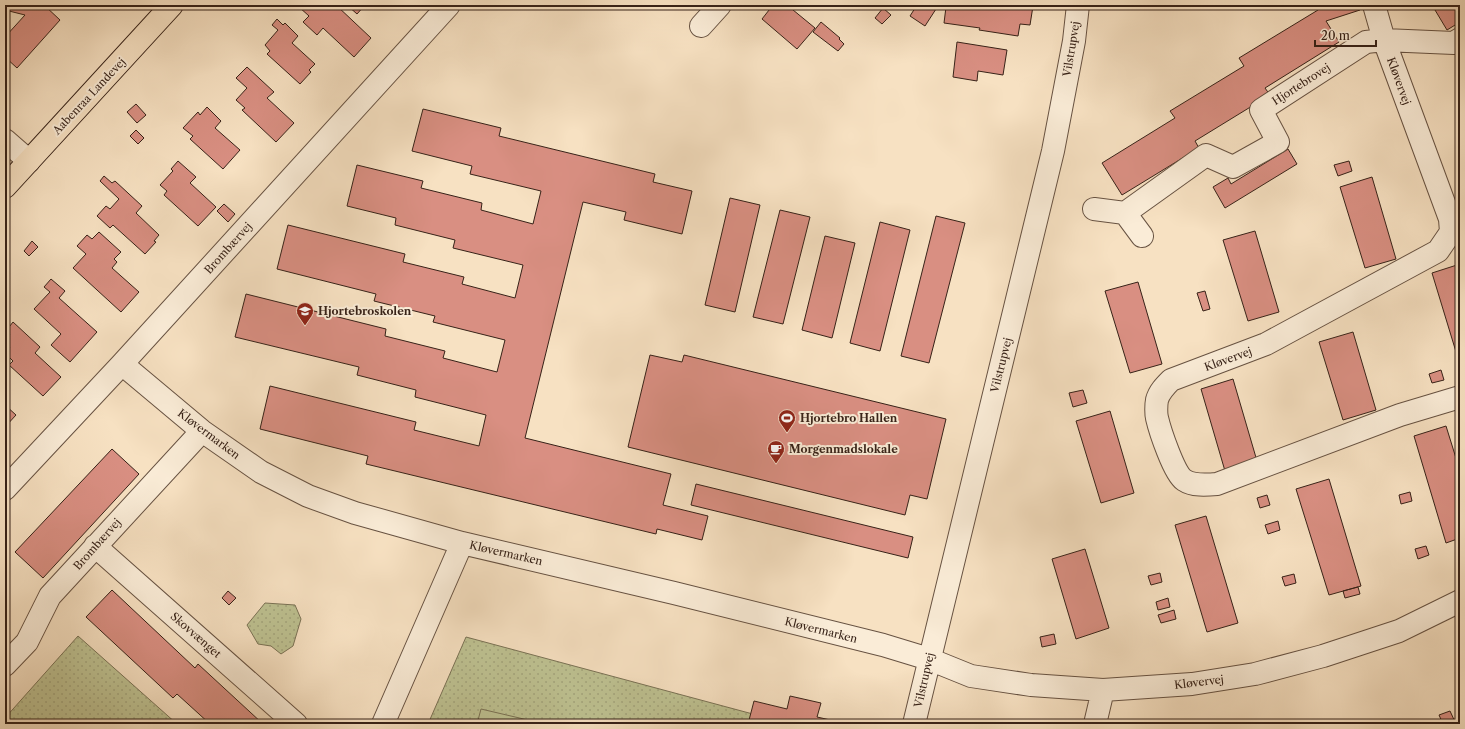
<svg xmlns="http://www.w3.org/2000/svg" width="1465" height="729" viewBox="0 0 1465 729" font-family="'Libre Caslon Text',serif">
<defs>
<pattern id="grass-dots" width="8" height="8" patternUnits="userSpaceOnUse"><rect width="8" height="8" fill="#bec292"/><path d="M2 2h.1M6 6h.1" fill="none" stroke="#a4a67d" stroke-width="1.8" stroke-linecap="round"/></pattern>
</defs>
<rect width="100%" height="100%" fill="#f7e1c2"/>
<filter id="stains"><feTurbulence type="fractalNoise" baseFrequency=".005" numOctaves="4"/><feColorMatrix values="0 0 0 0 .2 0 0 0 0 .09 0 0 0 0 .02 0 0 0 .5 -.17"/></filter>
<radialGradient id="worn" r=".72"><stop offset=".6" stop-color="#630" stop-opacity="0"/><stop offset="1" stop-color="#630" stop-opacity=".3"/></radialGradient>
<path fill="url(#grass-dots)" stroke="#7a7255" d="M265,603l30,2 6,14 -8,27 -12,8 -10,-8 -13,-2 -11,-19z
M78,636l99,88h-172v-6z
M466,637l324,87h-362z"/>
<path fill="#bec292" stroke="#7a7255" d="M481,709l64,15h-68z"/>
<path fill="#d98f82" stroke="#372218" d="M6,5h38l16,15 -43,48 -12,-11v-20l20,-22 -20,-5z
M300,5h36l35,33 -17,19 -31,-29 -6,7 -14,-13 6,-6 -10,-9z
M347,5h18l-8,9z
M773,5h14l28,23 -18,21 -35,-30z
M917,5h13l6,4 -11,17 -15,-10z
M969,5h55l9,1 -3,19 -10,-1 -2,12 -39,-6 1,-2 -36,-5 2,-16 14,2 1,-3 8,1z
M1317,5h41l2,5 -34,11 13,21 -74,46 5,7 -75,46 4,7 -77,47 -20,-32 73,-45 -5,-7 74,-45 -5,-8 79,-48z
M1432,5h28v17l-13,8z
M883,8l8,7 -9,9 -7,-6z
M277,19l6,6 2,-2 13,13 -6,7 23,21 -6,6 2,2 -11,12 -33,-30 3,-3 -5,-6 13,-15 -6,-5z
M821,22l19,16 -1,1 5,5 -6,7 -25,-19z
M957,42l50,8 -4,25 -25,-4 -1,10 -24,-4z
M247,67l27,25 -7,6 27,25 -18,19 -34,-32 3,-2 -9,-8 11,-12 -11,-10z
M136,104l10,11 -9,8 -10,-11z
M207,107l14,14 -6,7 25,22 -17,19 -33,-30 3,-3 -10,-8 15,-16 2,3z
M423,109l78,19 -2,8 156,38 -2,8 39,9 -10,43 -58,-14 2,-8 -43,-10 -58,236 146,36 -8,31 45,11 -6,24 -45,-11 -1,5 -290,-70 2,-8 -108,-27 10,-43 146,36 -2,8 65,16 7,-31 -71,-18 1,-7 -59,-15 2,-8 -124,-30 11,-43 140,35 -1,7 60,15 -2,7 54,14 8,-32 -72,-18 2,-6 -61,-15 2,-7 -99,-25 11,-44 117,29 -2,8 61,15 -2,7 53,14 8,-33 -70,-17 2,-8 -60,-15 1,-7 -49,-12 10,-41 66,16 -2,7 61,15 -1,7 52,14 8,-33 -71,-17 2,-8 -60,-15z
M136,130l8,8 -6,6 -8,-8z
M1288,149l9,15 -72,44 -12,-21 15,-9 3,6z
M178,161l18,16 -6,6 26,24 -18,19 -34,-31 3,-4 -7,-6 13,-14 -2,-2z
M1349,161l3,10 -14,5 -4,-11z
M104,176l8,7 3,-2 27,25 -6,7 23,22 -5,6 2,1 -11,12 -32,-29 -3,3 -13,-12 9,-10 4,3 9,-10 -19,-18z
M1372,177l24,82 -31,9 -25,-81z
M730,198l30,7 -25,107 -30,-7z
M224,204l11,10 -7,8 -11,-11z
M780,210l30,7 -27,107 -30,-7z
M936,216l29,7 -36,140 -28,-7z
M880,222l30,8 -30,121 -30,-8z
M1255,231l24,81 -31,9 -25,-81z
M99,232l22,20 -7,7 3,3 -5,6 27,24 -18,20 -48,-44 13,-14 -9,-8 10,-11 5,4z
M825,236l30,7 -23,95 -30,-8z
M32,241l6,6 -9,9 -5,-5z
M1460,264v101l-28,-92z
M51,279l14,12 -6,7 38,34 -27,30 -19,-17 10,-11 -27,-25 16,-17 -6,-5z
M1138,282l24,82 -32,9 -25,-82z
M1205,291l5,18 -7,2 -6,-18z
M13,322l27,25 -5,6 26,24 -18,19 -34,-31 4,-4 -8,-8 5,-6 -5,-5v-2l5,-6 -4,-3z
M1353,332l23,78 -33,10 -24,-78z
M650,355l32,7 2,-7 262,64 -19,80 -17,-4 -5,20 -277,-68z
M1441,370l3,10 -12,3 -3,-9z
M1233,379l24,82 -32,10 -24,-82z
M1083,390l4,13 -14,4 -4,-14z
M5,405l11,10 -11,12z
M1110,411l24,82 -33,10 -25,-82z
M1446,426l14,45v67l-14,5 -32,-107z
M112,449l27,25 -96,104 -28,-26z
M1329,479l32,107 -32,9 -33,-106z
M696,484l217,53 -5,21 -217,-53z
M1410,492l2,9 -11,3 -2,-9z
M1267,495l3,10 -10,3 -3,-10z
M1206,516l32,107 -31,9 -32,-107z
M1278,521l2,9 -12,4 -3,-9z
M1426,546l3,9 -11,4 -3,-10z
M1085,549l24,79 -33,11 -24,-80z
M1160,573l2,9 -11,3 -3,-9z
M1294,574l2,9 -11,3 -3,-9z
M1358,587l2,7 -15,4 -2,-7z
M112,590l83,78 3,-4 65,60h-53l-33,-30 -4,4 -87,-81z
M228,591l8,7 -7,7 -7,-7z
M1168,598l2,9 -12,3 -2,-8z
M1174,610l2,9 -15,4 -3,-8z
M1054,634l2,10 -14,3 -2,-10z
M790,696l31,7 -4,14 31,7h-100l6,-23 33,8z
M1450,711l6,13h-13l-4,-9z"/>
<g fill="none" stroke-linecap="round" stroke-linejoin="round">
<g stroke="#675242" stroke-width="24">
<path id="minor" d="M1374,5l10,35 66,179 1,13 -13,19 -172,93 -95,36c-6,6 -12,12 -14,20 -1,5 -1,14 0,18 3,13 17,55 27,62 9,6 22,5 33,4l183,-69 60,-18
M701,26l19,-21
M5,140l24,21
M1094,209l31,4 81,-58 27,12 45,-25 -17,-32 105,-68 18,-2 70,3 6,-4
M1125,213l17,23
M122,364l80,67 59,41 47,24 47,17 107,30 212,50 209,52 46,14 42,17 60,9 72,5 89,-6 63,-10 68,-18 76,-25 61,-30
M5,489l117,-125 327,-359
M95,546l201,178
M5,665l22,-23 23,-46 152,-165
M383,724l79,-181
M914,724l139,-573 21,-110 4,-36
M1095,724l8,-34"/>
</g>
<g stroke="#372218" stroke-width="24">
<path id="major" d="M5,187l167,-182"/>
</g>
<use href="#minor" stroke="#faecd7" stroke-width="22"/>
<use href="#major" stroke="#f7e1c2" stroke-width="22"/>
</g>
<defs>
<g id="school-pin" transform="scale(0.9)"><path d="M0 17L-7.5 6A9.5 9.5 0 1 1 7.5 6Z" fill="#8f2418" stroke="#faecd7"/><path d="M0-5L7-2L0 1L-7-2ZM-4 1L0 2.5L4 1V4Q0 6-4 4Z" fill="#fff"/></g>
<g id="stadium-pin" transform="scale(0.9)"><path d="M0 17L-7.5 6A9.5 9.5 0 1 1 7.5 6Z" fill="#8f2418" stroke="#faecd7"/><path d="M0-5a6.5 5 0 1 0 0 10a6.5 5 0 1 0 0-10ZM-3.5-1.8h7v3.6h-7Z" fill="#fff"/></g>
<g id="cafe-pin" transform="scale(0.9)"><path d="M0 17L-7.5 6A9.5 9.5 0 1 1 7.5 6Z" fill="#8f2418" stroke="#faecd7"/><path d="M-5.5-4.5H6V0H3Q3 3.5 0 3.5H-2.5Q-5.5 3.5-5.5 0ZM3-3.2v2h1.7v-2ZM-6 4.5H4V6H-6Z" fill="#fff"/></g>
</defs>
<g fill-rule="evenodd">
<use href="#school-pin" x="305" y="311"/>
<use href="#stadium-pin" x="787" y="418"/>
<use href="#cafe-pin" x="776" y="449"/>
</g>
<g text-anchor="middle" stroke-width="4" stroke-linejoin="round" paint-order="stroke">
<g font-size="11" fill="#372218" stroke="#faecd7">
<text transform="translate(1071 49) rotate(-81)" y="4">Vilstrupvej</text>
<text transform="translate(1399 81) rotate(70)" y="4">Kløvervej</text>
<text transform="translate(1301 84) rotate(-33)" y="4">Hjortebrovej</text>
<text transform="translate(89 96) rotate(-47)" y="4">Aabenraa Landevej</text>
<text transform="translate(228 248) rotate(-48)" y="4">Brombærvej</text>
<text transform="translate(1228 359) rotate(-20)" y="4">Kløvervej</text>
<text transform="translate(1001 365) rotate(-76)" y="4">Vilstrupvej</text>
<text transform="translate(209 434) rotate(37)" y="4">Kløvermarken</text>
<text transform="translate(97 544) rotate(-48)" y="4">Brombærvej</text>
<text transform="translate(506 553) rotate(13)" y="4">Kløvermarken</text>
<text transform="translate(821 630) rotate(14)" y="4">Kløvermarken</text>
<text transform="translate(196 635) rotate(41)" y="4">Skovvænget</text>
<text transform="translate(924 680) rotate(-77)" y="4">Vilstrupvej</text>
<text transform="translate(1199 682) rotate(-7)" y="4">Kløvervej</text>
</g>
<g font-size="11" font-weight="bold" fill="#372218" stroke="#faecd7" text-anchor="start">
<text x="318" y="315">Hjortebroskolen</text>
<text x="800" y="422">Hjortebro Hallen</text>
<text x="789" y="453">Morgenmadslokale</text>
</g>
</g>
<rect width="1465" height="729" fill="none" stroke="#f7e1c2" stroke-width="20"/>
<rect x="6" y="6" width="1453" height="717" fill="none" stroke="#372218" stroke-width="2"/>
<rect x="10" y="10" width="1445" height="709" fill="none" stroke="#372218"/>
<path d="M1315 40v6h61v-6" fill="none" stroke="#372218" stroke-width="2"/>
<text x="1321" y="40" font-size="12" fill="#372218" stroke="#faecd7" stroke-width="3" paint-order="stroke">20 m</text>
<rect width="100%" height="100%" filter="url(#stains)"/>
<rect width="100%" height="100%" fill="url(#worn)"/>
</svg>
